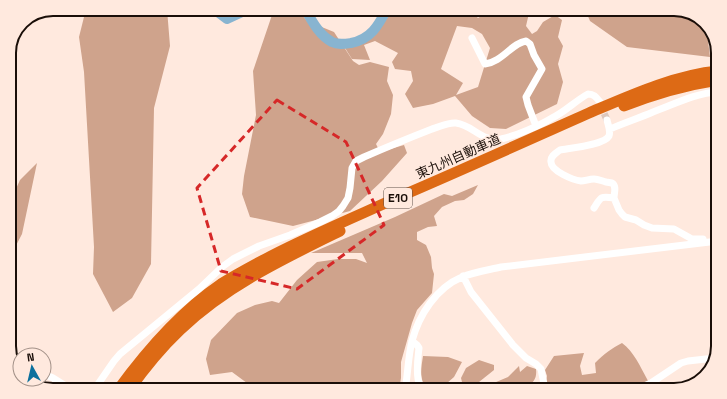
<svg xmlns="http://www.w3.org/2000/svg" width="727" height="399" viewBox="0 0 727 399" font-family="'Space Grotesk','Noto Sans JP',sans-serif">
<rect width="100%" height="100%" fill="#ffe9de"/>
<path fill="#cfa38c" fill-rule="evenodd" d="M86,9h81l3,37 -16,62 -3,156 -19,34 -19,14 -20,-38 1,-27 -10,-175 -5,-35z
M286,9h11l10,12 27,11 19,29 6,4 11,-3 19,5 -2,14 6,14 -2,19 -8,20 -7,10 4,8 24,-7 3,8 -25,28 -32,30 -57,15 -43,-9 -8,-23 2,-18 12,-61 -3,-44 19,-56z
M391,9h78l9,9 15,-9h37l-4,17 6,8 5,-3 6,-9 12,-7 7,5 -4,17 5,9 -5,18 5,18 -6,22 -51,25 -16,-1 -18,-12 -17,-20 -22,8 -20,4 -8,-14 8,-13 -2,-10 -16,-2 -3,-7 6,-9 -23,-12 -11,4 6,15 -18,-1 -12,-19 27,-1 22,-23zM457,26l15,2 10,6 8,14 -12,39 -22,8 7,-12 -22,-14z
M585,9h89l22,6 10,10 4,32 -83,-10 -37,-26z
M37,163l-15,71 -13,25v-55l11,-24z
M478,185l-5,9 -9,6 -9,1 -13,6 -8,9 3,10 -9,1 -11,5v8l9,5 5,12 1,11 2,6 -2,19 -15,17 -5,13 -11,39v16l-2,12h-146l-2,-4 -19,-14 -22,3 -4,-16 5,-19 26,-27 18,-8 17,-4 7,2 18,-23 20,-18 21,-3h18l11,4 -5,-10h-51l84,-36 49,-23 8,2z
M622,343c12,9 18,23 25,36 2,4 6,7 7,11h-7l-2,-3 -4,3h-97l3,-14 -2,-6 9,-14 30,-3 -4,13 2,9 14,-2 -1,-10c9,-9 17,-15 27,-20z
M423,356l25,1 14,5 -8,15 -15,13h-12c-8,-12 -6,-20 -4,-34z
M479,360l15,5v5l-15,12 3,6 26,-11 11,-11 1,6 7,-6 9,3c1,9 -2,12 -8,18v3h-64l-3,-12 5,-10z"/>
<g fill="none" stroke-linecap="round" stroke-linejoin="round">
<path stroke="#88b4d0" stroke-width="10" d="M216,9l3,4 8,6 13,-6 5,-4
M305,9c7,12 14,26 27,33 6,3 12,2 19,1 20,-4 27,-17 36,-34"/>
<path stroke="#ddc8be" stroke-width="7" stroke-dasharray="7 3.5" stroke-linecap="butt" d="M600,104l7,16"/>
<path stroke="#fff" stroke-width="7" d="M472,38l13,26c17,-2 27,-21 41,-23l4,3 4,11 8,14 -16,28 2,8 8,21
M607,120c1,5 4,11 2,16 -5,9 -38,12 -49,14 -4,3 -10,6 -9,12 0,9 22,18 30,19 4,0 8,-2 13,-2 4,0 8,2 12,3 0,0 6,1 6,1 5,3 2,10 2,15
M610,129c14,-6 29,-11 43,-17 22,-8 42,-19 65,-20
M594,208c7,-11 6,-12 20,-10l5,12 3,4 3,3 11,3 8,5 8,3 22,1 18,10h11
M463,276l8,16 42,53 13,13 10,6 5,5 3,15 -2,6
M412,341l5,4 2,3c-1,9 -4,29 1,37 1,2 4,4 5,5
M14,364l6,2
M44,374l9,4 19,12
M94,390l20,-29 6,-7 79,-65 23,-22 11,-8 26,-13 31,-11 30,-13 12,-6 7,-5 4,-5 5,-8 2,-10 2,-20 4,-7 8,-4c23,-10 45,-19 68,-28 8,-2 16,-7 24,-6 17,2 25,19 45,16 14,-3 38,-13 51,-21 13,-6 23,-17 36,-24 6,0 8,3 12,8
M405,390c3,-16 3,-33 7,-49 7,-26 24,-53 50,-64 12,-5 26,-7 39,-10l217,-26
M635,390l16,-7 30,-20 7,-2 27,-3"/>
<path stroke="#dd6a15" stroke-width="11" d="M624,106c30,-12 62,-21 94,-26
M118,390c29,-40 62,-78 103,-106 16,-10 33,-19 50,-28 43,-22 86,-40 130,-60 63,-27 125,-55 188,-83 40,-17 86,-38 129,-42
M129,390c15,-21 32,-42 51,-60 46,-44 103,-71 160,-99"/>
</g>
<path fill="none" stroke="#d62828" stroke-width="3" stroke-dasharray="8 5" stroke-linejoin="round" d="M277,100l69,42 38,83 -87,64 -76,-18 -24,-83z"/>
<g text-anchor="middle" stroke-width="3" stroke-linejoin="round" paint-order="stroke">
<rect fill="#ffe9de" stroke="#5f5048" stroke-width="1" x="384" y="188" width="28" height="20" rx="3"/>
<g font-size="12" font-weight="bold" fill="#1a0e08">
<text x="398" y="202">E10</text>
</g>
<g font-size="13" fill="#1a0e08" stroke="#ffe9de">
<text transform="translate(458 156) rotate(-24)" y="5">東九州自動車道</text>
</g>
</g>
<path d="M0 0H727V399H0ZM53 16H674A37 37 0 0 1 711 53V346A37 37 0 0 1 674 383H53A37 37 0 0 1 16 346V53A37 37 0 0 1 53 16Z" fill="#ffe9de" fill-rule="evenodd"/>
<path fill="none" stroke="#1a0e08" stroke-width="2" d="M53 16H674A37 37 0 0 1 711 53V346A37 37 0 0 1 674 383H53A37 37 0 0 1 16 346V53A37 37 0 0 1 53 16Z"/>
<g transform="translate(32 367) rotate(352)"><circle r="19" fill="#ffe9de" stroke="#a39188"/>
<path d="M0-3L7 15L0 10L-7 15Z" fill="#0b709d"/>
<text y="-6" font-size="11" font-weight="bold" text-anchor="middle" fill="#1a0e08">N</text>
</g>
</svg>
